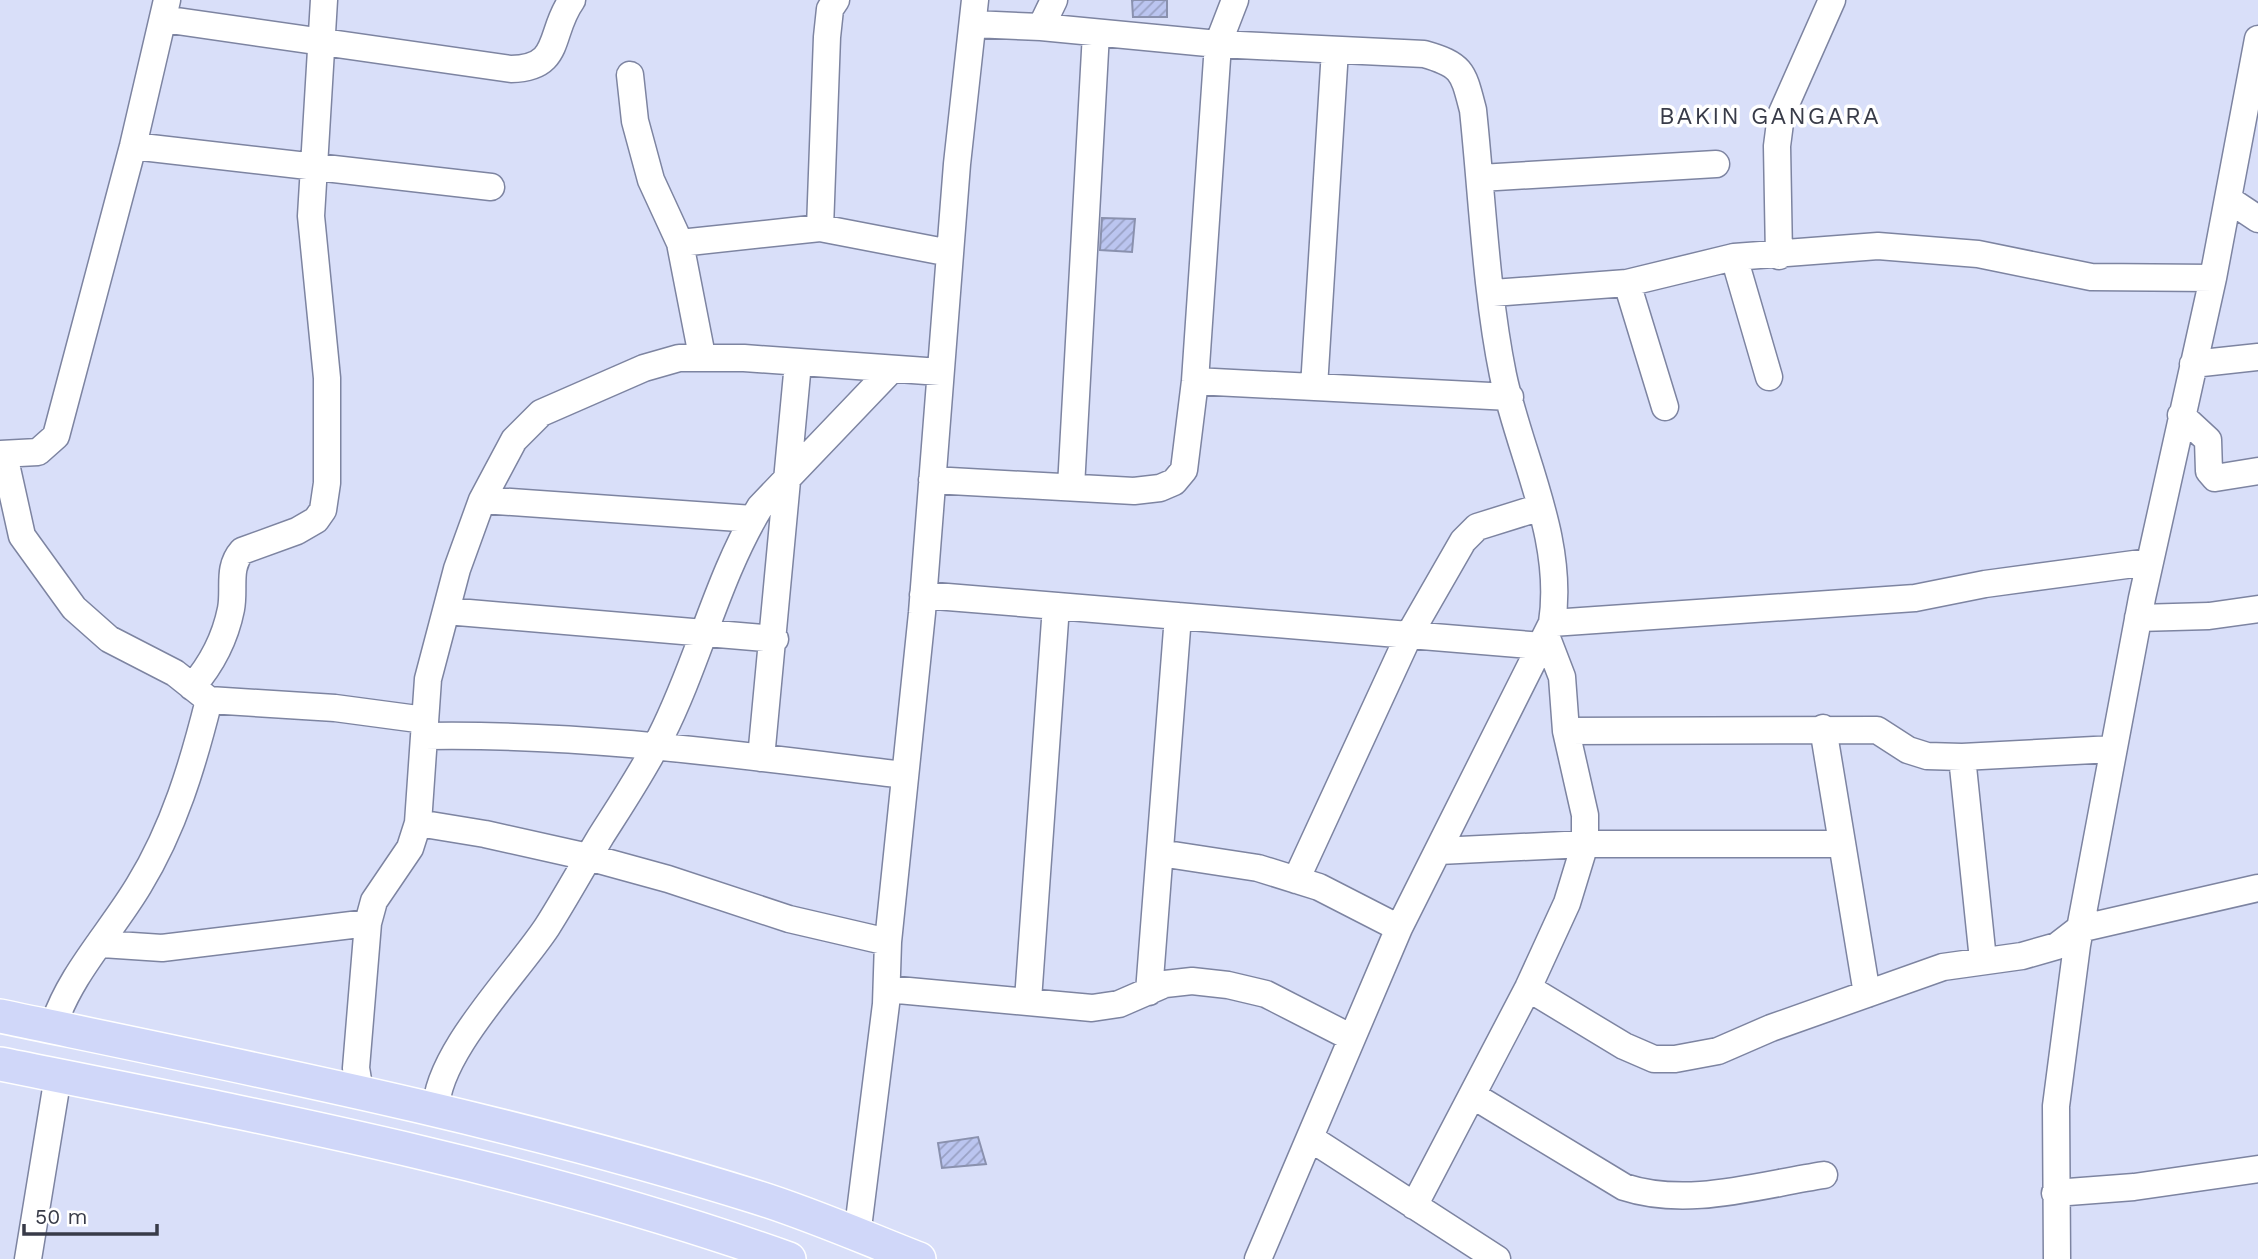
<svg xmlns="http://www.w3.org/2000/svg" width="2258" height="1259" viewBox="0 0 2258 1259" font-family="'Work Sans',sans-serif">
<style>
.building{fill:url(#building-hatch);stroke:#8a91ae;stroke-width:2}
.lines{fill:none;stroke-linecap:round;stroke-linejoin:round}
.minor-casing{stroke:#7d84a1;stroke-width:29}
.major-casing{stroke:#fff;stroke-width:36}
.minor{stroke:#fff;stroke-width:26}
.major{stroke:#d0d7f9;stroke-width:33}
.labels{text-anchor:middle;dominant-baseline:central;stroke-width:7;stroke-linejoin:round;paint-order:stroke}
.quarter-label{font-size:24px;letter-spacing:2px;fill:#383b48;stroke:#fff}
</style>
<defs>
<pattern id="building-hatch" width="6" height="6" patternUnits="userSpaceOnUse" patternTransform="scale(1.75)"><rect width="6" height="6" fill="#bbc5f0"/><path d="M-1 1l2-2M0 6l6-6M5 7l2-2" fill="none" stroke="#99a1c4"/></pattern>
</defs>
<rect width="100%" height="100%" fill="#d9dff9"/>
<!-- building -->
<path class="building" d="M1132 0H1167V17H1133Z
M1102 218 1135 219 1132 252 1100 250Z
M978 1137 986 1164 942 1168 938 1143Z"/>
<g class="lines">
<!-- minor casing -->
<g class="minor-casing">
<path id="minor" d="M163 19 511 69C563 68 548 33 572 0
M973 24 1041 27 1218 44 1424 54C1463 65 1463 72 1473 110 1482 195 1486 292 1503 375 1520 456 1565 538 1552 623L1399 928 1258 1259
M1041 27 1054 0
M630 75 635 121 651 180 680 243 702 356
M133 146 491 187
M1480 178 1716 164
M2228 199 2258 219
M820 228 827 37 830 9 836 0
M680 243 820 228 950 253
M1779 256 1777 146 1781 115 1832 0
M1734 257 1769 377
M1627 283 1665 407
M1493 293 1627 283 1734 257 1878 246 1978 254 2091 277 2213 278
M2193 364 2258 357
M1195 381 1510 397
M1314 387 1335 50
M2181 415 2208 440 2209 471 2215 478 2258 471
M0 454 38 452 56 436 133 146 167 0
M4 455 22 536 74 608 109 639 175 673 209 700 335 708 425 720
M932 480 1134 491 1160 488 1174 482 1184 470 1195 381 1218 44 1235 0
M1071 487 1096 33
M482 500 753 519
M923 595 1543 646
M446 611 775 639
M2138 618 2209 616 2258 609
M1552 623 1915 598 1985 584 2149 562
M192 687C212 664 225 639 231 609 235 588 227 568 242 551L297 531 316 520 323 510 327 483V378L311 216 324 0
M1823 728 1867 994
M1566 731 1877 730 1908 750 1927 756 1962 757 2113 749
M424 736C585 733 745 756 905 775
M1962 757 1983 960
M761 758 798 363
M418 823 485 834 588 857 668 879 789 919 888 942
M1439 851 1585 844H1842
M1160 853 1258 868 1319 887 1399 928
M1296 880 1409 635 1463 541 1477 527 1541 507
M102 944 162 948 368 923
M1528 988 1624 1046 1654 1059H1675L1718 1051 1771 1028 1943 967 2022 956 2057 946 2079 929 2258 888
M887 989 1092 1008 1119 1004 1165 984 1192 981 1228 985 1266 994 1350 1037
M1149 992 1178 616
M1028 1000 1056 606
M53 1027C69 975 111 932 139 885 174 828 193 764 209 700
M360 1092 356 1068 368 923 374 901 410 848 418 823 428 679 457 569 482 500 514 440 541 413 644 368 679 358H744L940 372
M1472 1095 1624 1187C1688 1208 1758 1185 1824 1175
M436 1110C436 1054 516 974 547 927 566 897 583 866 601 836 622 803 644 770 661 736 699 661 717 578 760 507L891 370
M1310 1138 1497 1259
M2055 1193 2134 1187 2258 1169
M1414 1206 1528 988 1567 903 1585 844V815L1566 731 1562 677 1547 638
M857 1236 886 1004 888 942 922 613 957 164 975 0
M28 1259 58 1076
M2057 1259 2056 1106 2077 945 2142 598 2213 278 2258 39"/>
</g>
<!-- major casing -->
<g class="major-casing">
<path id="major" d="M0 1016C254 1069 508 1119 756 1197 811 1214 865 1238 919 1259
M0 1064C265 1117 534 1168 789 1259"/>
</g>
<!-- minor -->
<use href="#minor" class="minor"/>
<!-- major -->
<use href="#major" class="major"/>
</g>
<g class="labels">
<!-- quarter labels -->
<g class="quarter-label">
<text x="1770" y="116">BAKIN GANGARA</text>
</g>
</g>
<!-- scale -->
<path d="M24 1224v10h133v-10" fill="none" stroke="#383b48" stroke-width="3.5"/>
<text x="35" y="1224" font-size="21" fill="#383b48" stroke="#ffffff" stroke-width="5" paint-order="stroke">50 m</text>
</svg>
